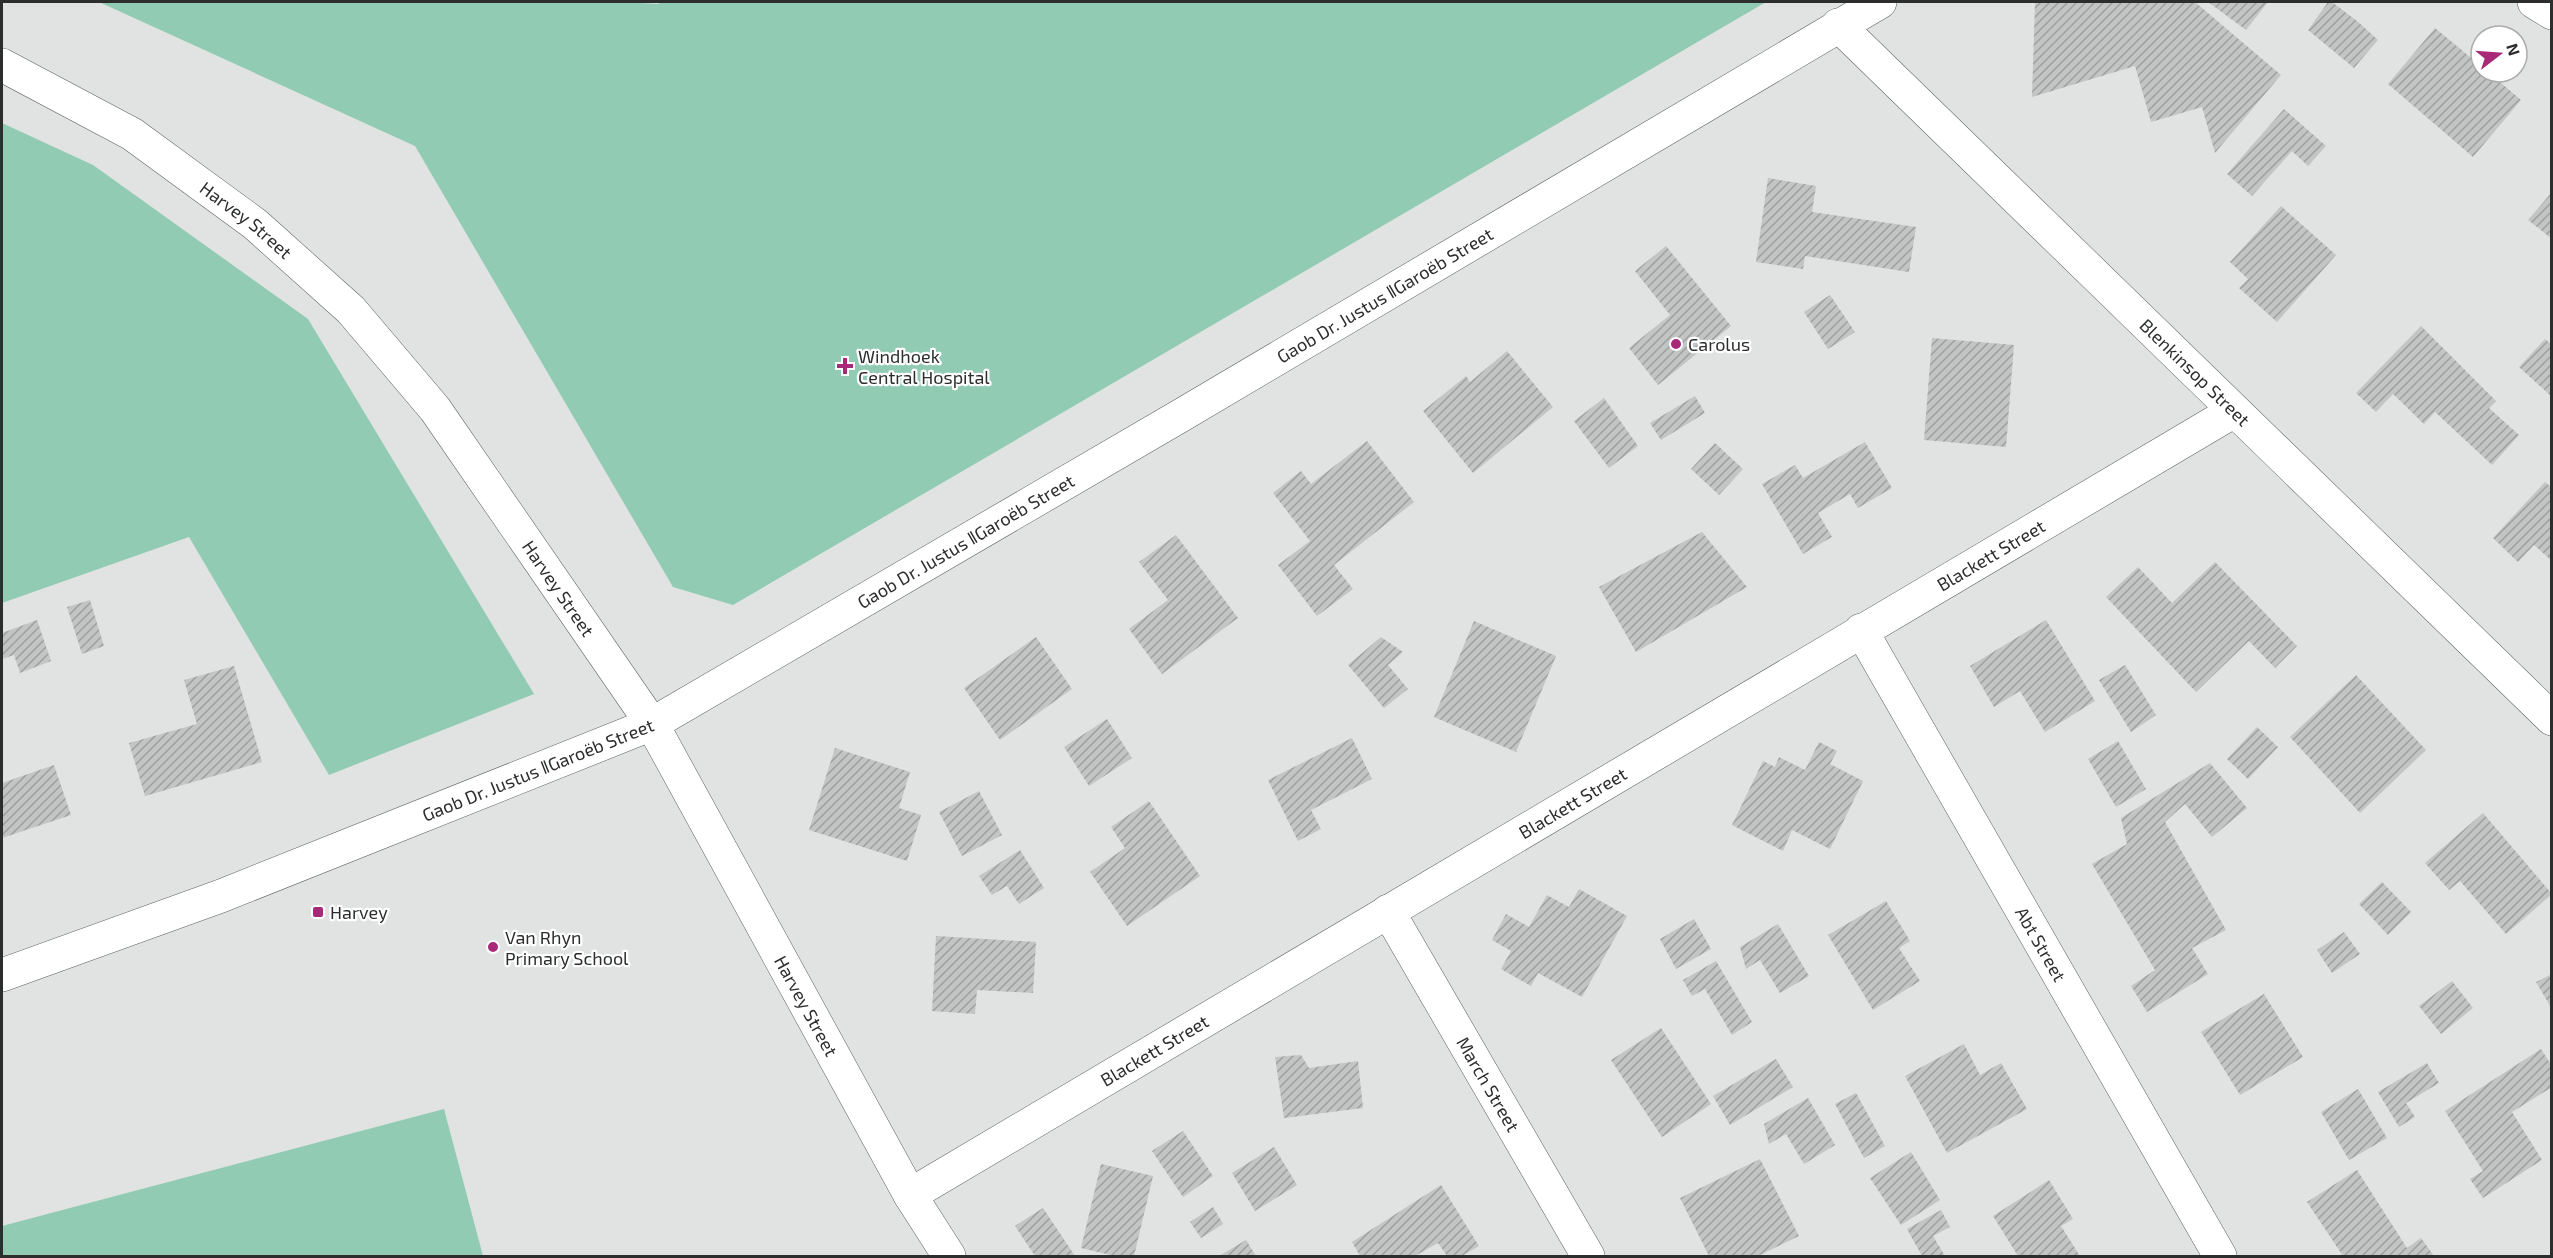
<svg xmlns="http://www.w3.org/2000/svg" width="2553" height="1258" viewBox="0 0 2553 1258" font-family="'Exo 2',sans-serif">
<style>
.green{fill:#92cbb4}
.building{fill:url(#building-hatch)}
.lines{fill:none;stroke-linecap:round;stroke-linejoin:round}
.minor-casing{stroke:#5f6260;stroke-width:34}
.tertiary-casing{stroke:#5f6260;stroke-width:34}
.minor{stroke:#fff;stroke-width:33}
.tertiary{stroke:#fff;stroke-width:33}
.poi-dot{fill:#a82978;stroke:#fff;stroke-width:2}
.labels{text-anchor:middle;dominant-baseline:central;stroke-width:4.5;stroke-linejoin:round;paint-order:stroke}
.street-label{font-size:18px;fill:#2c2e2d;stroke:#fff}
.poi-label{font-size:18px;fill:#2c2e2d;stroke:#fff;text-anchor:start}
</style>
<defs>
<pattern id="building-hatch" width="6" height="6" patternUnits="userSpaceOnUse" patternTransform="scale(1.5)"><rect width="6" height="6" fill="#c2c5c4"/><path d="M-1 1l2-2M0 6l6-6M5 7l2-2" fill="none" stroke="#9ea0a0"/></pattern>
</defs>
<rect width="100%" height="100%" fill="#e0e3e2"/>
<!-- green -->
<path class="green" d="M99 2H626L657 4 663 2H1766L733 605 673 587 415 146Z
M2 123 93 165 308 319 534 694 329 775 189 537 2 603Z
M444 1109 483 1256H2V1226Z"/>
<!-- building -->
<path class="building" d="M2035 2H2195L2281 75 2215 153 2202 107 2151 122 2135 66 2032 97Z
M2208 2H2268L2246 30Z
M2328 2H2332L2357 21 2378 40 2354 68 2308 30Z
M2435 28 2481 66V72H2488L2521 100 2473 157 2388 84Z
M2284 109 2326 146 2308 166 2292 151 2252 196 2227 174Z
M1768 178 1816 186 1812 212 1916 227 1909 272 1805 256 1803 269 1756 262Z
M2552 192V239L2528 220Z
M2281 206 2336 255 2277 322 2239 288 2248 279 2230 262Z
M1666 246 1731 326 1658 385 1629 348 1670 315 1635 271Z
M1830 295 1855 332 1828 349 1804 312Z
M2421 326 2496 401 2489 408 2519 435 2492 465 2435 412 2424 424 2393 394 2376 412 2356 393Z
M1932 338 2014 345 2006 447 1924 440Z
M2545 339 2552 345V397L2519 367Z
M1507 351 1553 407 1473 473 1423 411 1466 376 1470 382Z
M1695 396 1705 413 1661 440 1650 423Z
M1604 398 1638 446 1609 468 1574 421Z
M1367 441 1414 502 1334 565 1353 589 1317 616 1278 565 1310 541 1273 493 1301 471 1311 484Z
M1865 442 1892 488 1858 508 1850 494 1818 513 1832 537 1803 554 1762 484 1795 465 1803 478Z
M1715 443 1743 469 1719 495 1691 469Z
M2545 482 2552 488V561L2534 545 2518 562 2493 538Z
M1702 532 1747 587 1636 652 1599 587Z
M1176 535 1238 618 1162 674 1129 629 1168 600 1139 562Z
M2215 562 2297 646 2275 668 2249 641 2196 692 2106 597 2138 567 2172 603Z
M90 600 104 646 82 654 67 607Z
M37 620 51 661 20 673 14 655 2 659V633Z
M2046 620 2095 701 2045 732 2020 691 1994 707 1970 666Z
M1474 621 1556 656 1516 752 1434 717Z
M1036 637 1072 689 1000 740 964 688Z
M1381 637 1403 652 1388 665 1408 689 1384 708 1348 665Z
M2125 665 2156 715 2131 732 2099 680Z
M234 666 262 762 145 796 129 743 197 724 184 680Z
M2356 675 2426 750 2360 813 2290 737Z
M1107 719 1132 758 1089 786 1064 747Z
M2257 727 2278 747 2248 779 2227 759Z
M1352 738 1372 779 1311 810 1321 829 1298 841 1268 780Z
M2118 741 2146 789 2116 807 2088 759Z
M1819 742 1837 751 1830 764 1863 781 1830 849 1792 830 1783 851 1732 825 1763 761 1775 767 1779 757 1805 770Z
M835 748 910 772 899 808 921 815 907 861 809 830Z
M2210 763 2247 808 2212 837 2185 804 2165 822 2226 930 2192 948 2208 974 2147 1012 2131 986 2155 970 2092 864 2127 844 2121 818Z
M54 765 71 815 2 838V783Z
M979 791 1002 835 962 856 939 812Z
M1149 801 1200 876 1127 926 1090 872 1125 848 1111 827Z
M2483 813 2552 894 2506 934 2460 881 2449 890 2425 863Z
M1020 850 1044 888 1019 904 1007 886 992 895 979 876Z
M2382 882 2411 912 2388 935 2359 904Z
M1579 889 1627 916 1582 997 1538 973 1531 986 1501 969 1511 951 1492 940 1506 914 1529 927 1547 895 1569 907Z
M1886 901 1910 941 1899 948 1920 981 1873 1010 1828 935Z
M1694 919 1711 949 1676 969 1660 939Z
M1778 924 1809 976 1780 993 1760 960 1746 969 1740 947Z
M2344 932 2360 954 2332 973 2317 950Z
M936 936 1036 942 1033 993 977 990 975 1014 932 1011Z
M1716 961 1752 1022 1732 1035 1705 989 1692 996 1683 980Z
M2552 974V1009L2536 982Z
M2452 981 2473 1008 2441 1034 2419 1006Z
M2264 994 2303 1057 2240 1095 2201 1032Z
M1661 1028 1711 1104 1662 1137 1611 1060Z
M1964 1044 1980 1075 2001 1063 2027 1109 1947 1153 1905 1076Z
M2541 1049 2552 1066V1087L2512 1112 2542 1160 2483 1198 2470 1179 2483 1171 2445 1111Z
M1301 1055 1309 1068 1358 1061 1363 1108 1284 1118 1275 1057Z
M1776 1059 1793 1087 1730 1125 1713 1096Z
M2427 1063 2439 1083 2406 1103 2415 1117 2399 1127 2378 1092Z
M2358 1089 2387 1138 2349 1160 2321 1112Z
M1856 1093 1885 1146 1864 1158 1835 1104Z
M1808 1098 1835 1145 1804 1164 1786 1134 1769 1144 1764 1124Z
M1183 1131 1213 1176 1183 1197 1152 1151Z
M1274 1147 1297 1185 1255 1211 1232 1173Z
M1911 1152 1940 1200 1901 1225 1870 1178Z
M1760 1159 1799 1236 1758 1256H1709L1680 1198Z
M1101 1164 1153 1176 1134 1256H1115L1081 1248Z
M2357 1170 2407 1248 2421 1238 2434 1256H2343L2307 1202Z
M2049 1180 2073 1219 2061 1226 2080 1256H2018L1993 1216Z
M1441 1185 1479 1246 1462 1256H1447L1438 1243 1415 1256H1360L1352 1242Z
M1213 1207 1223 1224 1201 1238 1190 1222Z
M1043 1208 1075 1256H1035L1015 1226Z
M1941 1210 1950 1227 1933 1236 1945 1256H1922L1907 1229Z
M1246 1240 1256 1256H1219Z"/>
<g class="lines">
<!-- minor casing -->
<g class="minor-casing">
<g id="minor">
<path d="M2534 2 2552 13"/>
<path id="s1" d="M1838 25 2552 719"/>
<path id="s2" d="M2 65 132 134 255 224 351 310 435 409 652 724 910 1195 949 1256"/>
<path id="s3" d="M1861 630 2220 1256"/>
<path id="s4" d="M1388 911 1588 1256"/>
<path id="s5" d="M910 1195 2234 411"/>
</g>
</g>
<!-- tertiary casing -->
<g class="tertiary-casing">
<g id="tertiary">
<path id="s6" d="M2 975 221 896 652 724 1180 416 1880 2"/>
</g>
</g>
<!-- minor -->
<use href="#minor" class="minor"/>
<!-- tertiary -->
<use href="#tertiary" class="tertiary"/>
</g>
<!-- markers -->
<g class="poi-dot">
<circle cx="1676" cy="344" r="6"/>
<path d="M842 357h6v6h6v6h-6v6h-6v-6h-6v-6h6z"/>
<rect x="312" y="906" width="12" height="12" rx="3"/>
<circle cx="493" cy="947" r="6"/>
</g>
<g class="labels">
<!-- street labels -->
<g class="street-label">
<text stroke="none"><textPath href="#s2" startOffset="290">Harvey Street</textPath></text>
<text stroke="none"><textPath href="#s6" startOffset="1546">Gaob Dr. Justus ǁGaroëb Street</textPath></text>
<text stroke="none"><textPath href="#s1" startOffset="498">Blenkinsop Street</textPath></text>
<text stroke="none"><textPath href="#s6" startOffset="1060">Gaob Dr. Justus ǁGaroëb Street</textPath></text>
<text stroke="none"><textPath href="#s5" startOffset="1256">Blackett Street</textPath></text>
<text stroke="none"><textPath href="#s2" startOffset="776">Harvey Street</textPath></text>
<text stroke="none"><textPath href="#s6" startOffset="574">Gaob Dr. Justus ǁGaroëb Street</textPath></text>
<text stroke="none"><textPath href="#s5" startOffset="770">Blackett Street</textPath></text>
<text stroke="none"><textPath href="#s3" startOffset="362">Abt Street</textPath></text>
<text stroke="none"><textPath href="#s2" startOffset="1262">Harvey Street</textPath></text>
<text stroke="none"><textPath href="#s5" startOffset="284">Blackett Street</textPath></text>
<text stroke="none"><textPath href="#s4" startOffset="200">March Street</textPath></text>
</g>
<!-- poi labels -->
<g class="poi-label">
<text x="1688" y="344">Carolus</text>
<text x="858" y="356">Windhoek<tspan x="858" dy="21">Central Hospital</tspan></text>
<text x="330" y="912">Harvey</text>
<text x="505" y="937">Van Rhyn<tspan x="505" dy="21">Primary School</tspan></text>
</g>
</g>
<!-- border -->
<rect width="2553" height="1258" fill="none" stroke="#2c2e2d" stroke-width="6"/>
<!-- north arrow -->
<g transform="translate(2499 54) rotate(73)"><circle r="28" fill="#ffffff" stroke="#ababab" stroke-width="1.5"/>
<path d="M0-4.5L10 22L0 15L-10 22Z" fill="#a82978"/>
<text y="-9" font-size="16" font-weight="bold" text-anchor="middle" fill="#2c2e2d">N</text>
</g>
</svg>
